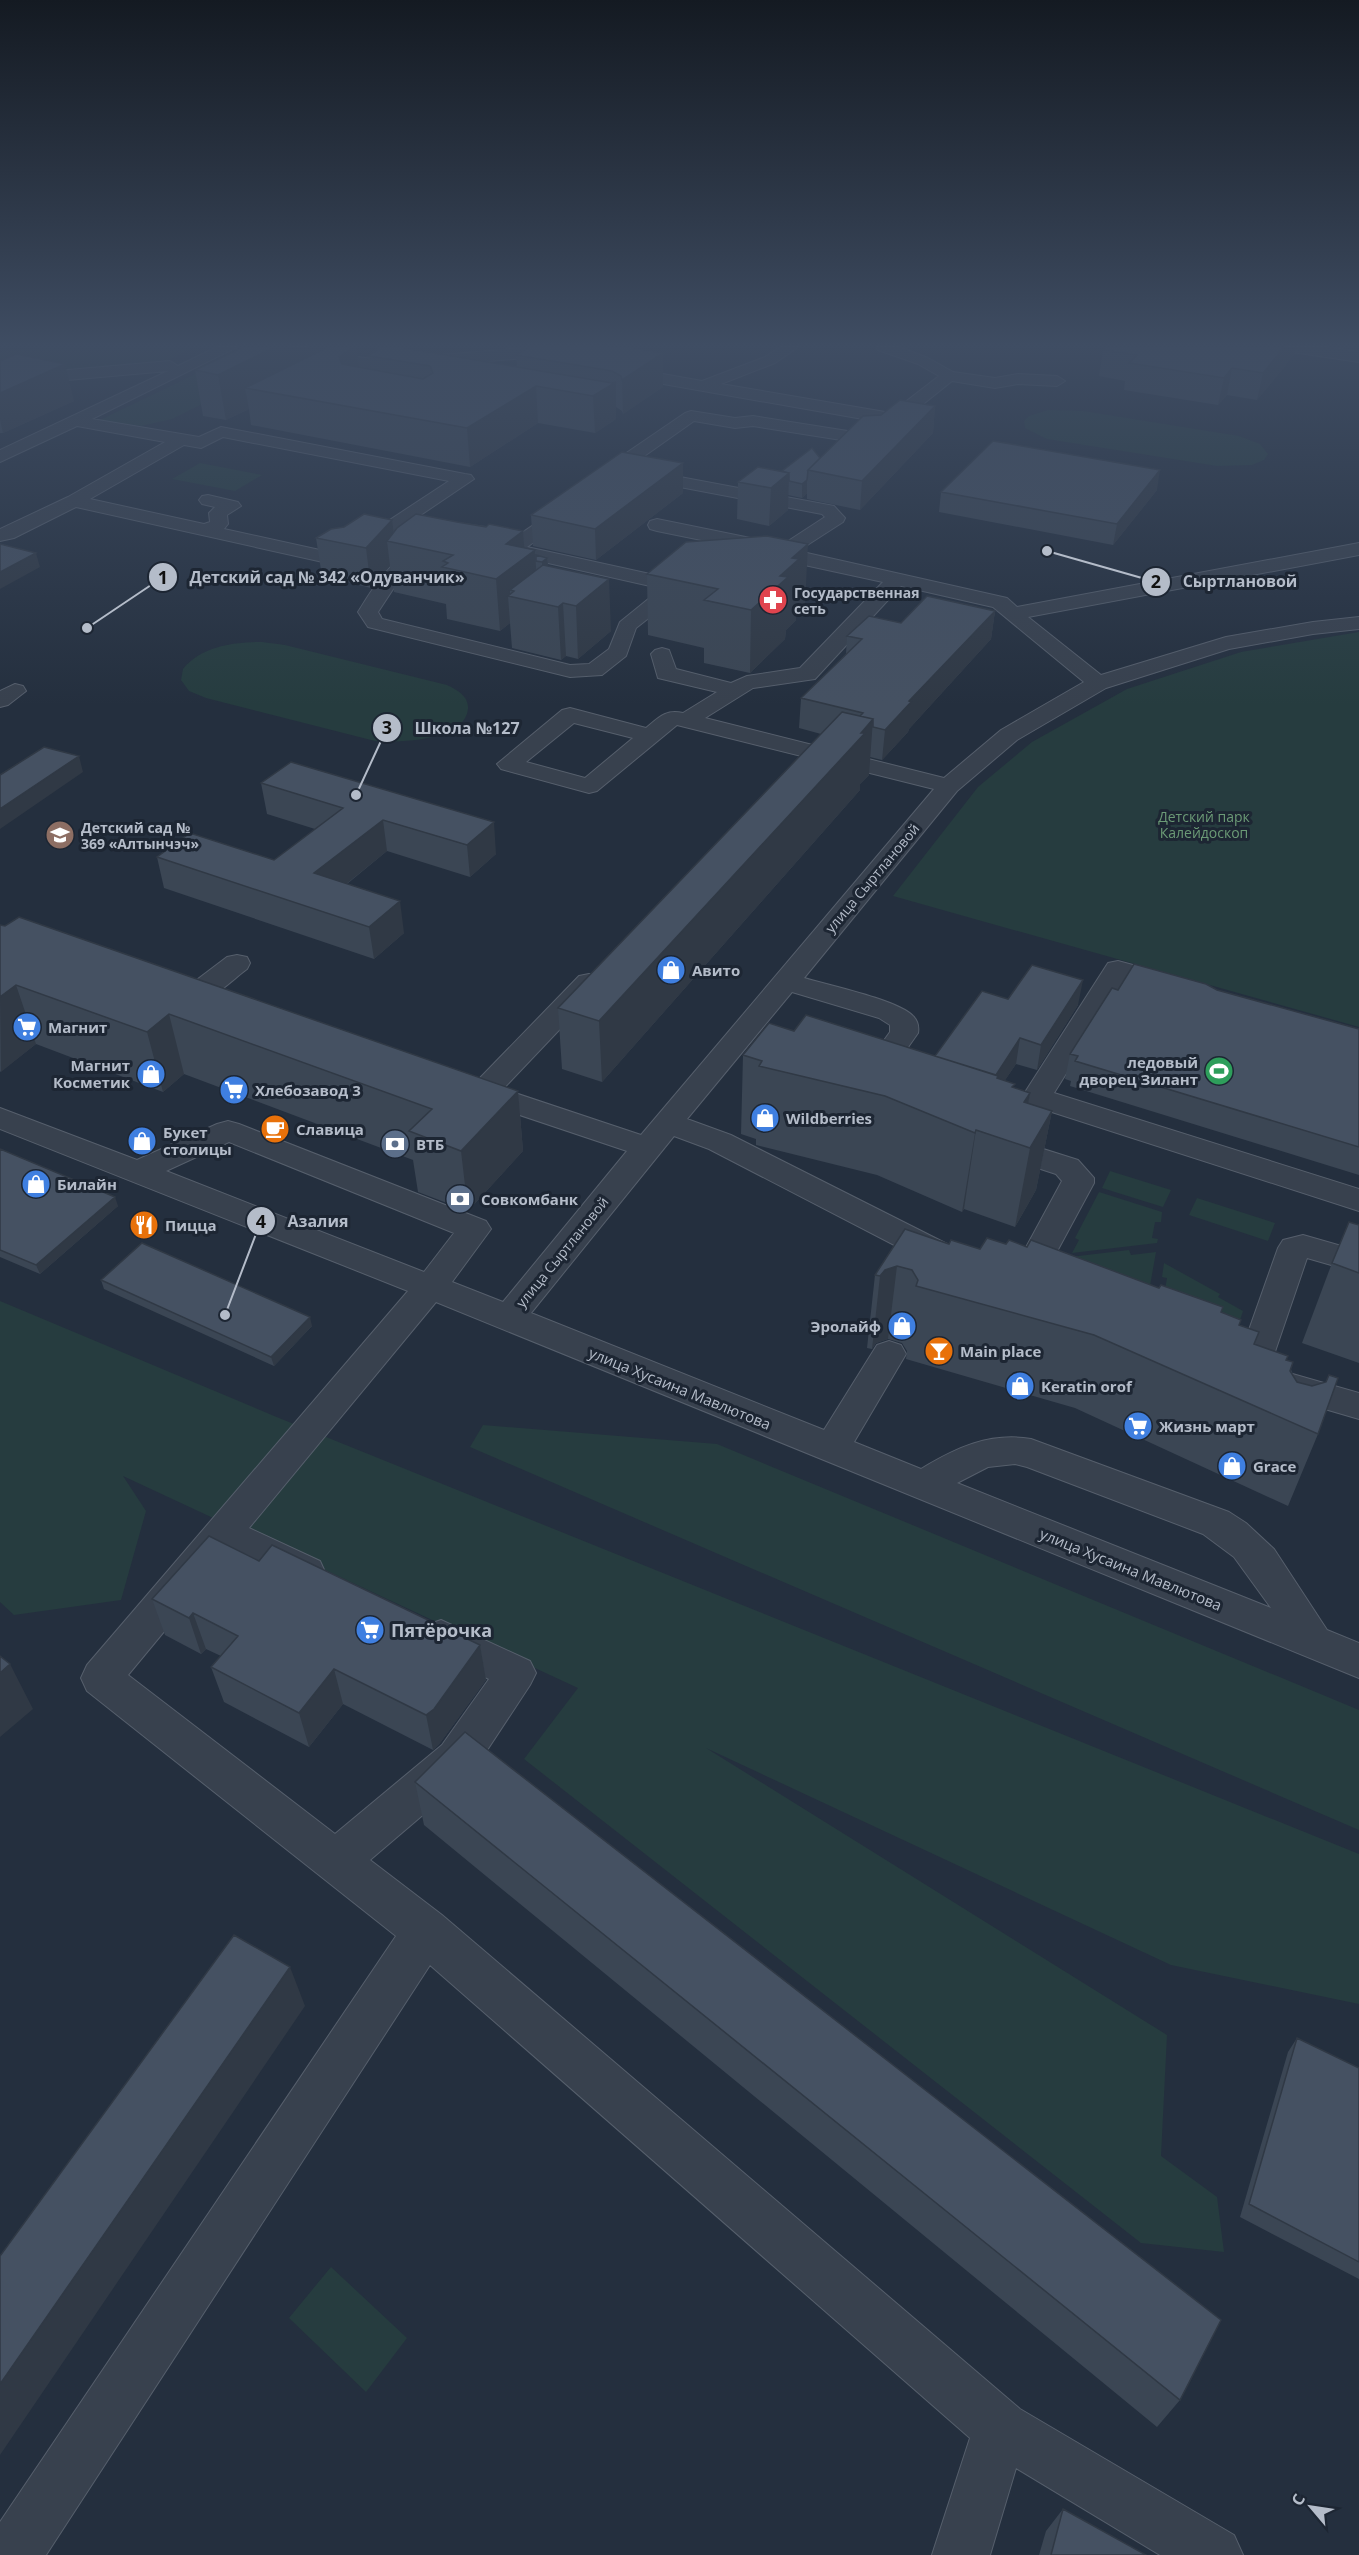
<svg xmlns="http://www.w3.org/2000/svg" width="1359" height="2555" viewBox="0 0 1359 2555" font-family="'Open Sans',sans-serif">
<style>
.green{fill:#263c3f}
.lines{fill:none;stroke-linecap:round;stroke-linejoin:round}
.minor-casing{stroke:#565f6c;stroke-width:2}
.minor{fill:#38414e;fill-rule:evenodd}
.wall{fill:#3b4654}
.shaded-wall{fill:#303945}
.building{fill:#455162;stroke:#303945;stroke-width:1.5}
.labels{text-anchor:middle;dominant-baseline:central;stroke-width:6;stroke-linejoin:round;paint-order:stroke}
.far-poi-label{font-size:14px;font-weight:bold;fill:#b4bcc9;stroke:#1d2633;text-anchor:start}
.far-park-label{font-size:14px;fill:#6b9a76;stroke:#1d2633}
.far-street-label{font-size:14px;fill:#b4bcc9;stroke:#1d2633}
.poi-label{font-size:15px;font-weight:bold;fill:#b4bcc9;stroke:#1d2633;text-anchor:start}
.street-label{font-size:15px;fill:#b4bcc9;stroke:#1d2633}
.near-poi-label{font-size:18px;font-weight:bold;fill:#b4bcc9;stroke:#1d2633;text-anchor:start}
.leader{fill:none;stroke:#b4bcc9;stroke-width:2}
.callout-dot{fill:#b4bcc9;stroke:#1d2633;stroke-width:2}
.mark-label{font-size:18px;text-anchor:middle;font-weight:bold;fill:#111}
.callout-label{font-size:16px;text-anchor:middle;font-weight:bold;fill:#b4bcc9;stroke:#1d2633;stroke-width:6;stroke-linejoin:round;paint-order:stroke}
</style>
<rect width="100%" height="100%" fill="#242f3e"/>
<!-- green -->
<path class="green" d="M52 347H194L159 365 0 377V352Z
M227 359H292L172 419 141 426 100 420Z
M1048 410 1083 411 1239 436 1260 444 1268 454 1264 460 1252 465 1217 466 1047 439 1025 428 1024 421 1029 416Z
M200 463 262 475 235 491 172 479Z
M1359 632V1027L893 896 978 787 1032 742 1127 689 1241 652Z
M262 642 285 645 447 685C457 690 469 696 468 709 465 741 398 743 375 741L206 698 189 691 181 680 183 669C202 646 234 642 262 642Z
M1110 1171 1171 1190 1163 1207 1102 1188Z
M1099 1192 1162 1212 1161 1222H1155L1152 1238 1158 1239 1157 1243 1072 1253 1079 1240 1075 1238Z
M1197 1198 1275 1223 1268 1241 1189 1215Z
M1129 1250 1131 1255 1156 1252 1147 1303 1070 1257Z
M1164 1263 1220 1294 1218 1297 1243 1311 1235 1335 1164 1295 1167 1278 1162 1277Z
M0 1301 279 1418 1359 1854V2004L1171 1965 706 1748 1167 2035 1161 2156 1217 2197 1224 2252 1141 2243 524 1759 578 1688 123 1476 146 1511 121 1600 14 1615 0 1602Z
M483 1425 717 1444 1359 1710V1830L470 1447Z
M331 2267 407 2338 366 2392 289 2318Z"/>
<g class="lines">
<!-- minor casing -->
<g class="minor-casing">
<path id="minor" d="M217 347H237L92 419 199 437 221 427 465 474 471 475 474 479 348 564 341 566 76 507 14 538 0 541V529L68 497 165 442 77 426 0 462V450L168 371 0 386V376L170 361 178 366ZM223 437 449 481 338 554 224 529 228 524 227 515 241 506 238 502 208 495 202 496 199 500 202 504 215 507 209 513 210 522 204 524 90 499 184 445 201 448Z
M291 347H309L314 351 380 360 536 347H604L597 352 380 370 310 360Z
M780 347H798L775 363 721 384 891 413 939 376 918 364 878 350 876 347H899L928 358 953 372 995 378 1018 374 1057 376 1065 381 1057 386 1018 384 995 388 952 381 877 441 854 442 753 426 735 428 694 421 633 464 632 468 834 506 845 518 843 522 798 551 1007 598 1017 607 1359 543V555L1028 617 1101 675 1226 637 1313 622 1359 617V629L1313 634 1229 649 1106 688 1017 740 957 791 804 978C828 985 898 1000 913 1016 918 1021 919 1027 918 1033L880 1087 870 1090 860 1087 855 1081 890 1032V1025L879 1018 792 992 687 1119 731 1135 953 1247 957 1255 953 1263 941 1266 929 1263 709 1149 674 1136 531 1313 824 1430 877 1345 889 1341 901 1345 906 1354 854 1442 921 1469C956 1448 989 1432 1031 1439L1229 1512 1246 1523 1274 1549 1327 1630 1359 1643V1678L436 1302 249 1528 320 1561 325 1572 320 1583 306 1588 229 1553 128 1675 335 1834 442 1745 489 1679 427 1649 421 1637 427 1625 441 1620 530 1661 536 1673 530 1685 472 1773 370 1860 442 1915 1020 2409 1234 2535 1243 2555H1160L1016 2468 990 2555H932L970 2438 430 1965 46 2555H0V2522L396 1936 87 1691 81 1678 87 1665 408 1291 0 1129V1108L137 1160 217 1124 228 1121 239 1124 486 1221 491 1229 452 1282 503 1302 627 1151 466 1097 461 1090 466 1083 477 1081 579 976 589 974 599 976 603 982 599 988 503 1089 641 1135 934 789 677 725 597 791 589 793 501 769 497 764 562 710 570 708 646 728C659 717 666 709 683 713L717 692 658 678 651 654 655 650 662 648 669 650 676 669 731 683 747 676 800 668 883 582 786 561 776 552 770 554 657 531 650 529 648 525 650 521 657 519 770 542 779 547 825 517 822 514 622 476 616 475 613 471 619 458 685 413 691 411 735 418 753 416 854 432H867L880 422 618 376 610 371 618 366 702 381 765 357ZM901 586 993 607 1084 682 1001 730 944 778 705 718 753 688 815 679ZM574 723 633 738 585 778 526 762ZM229 1142 454 1233 424 1272 166 1171ZM1015 1464 1027 1467 1203 1534 1234 1557 1271 1608 957 1483 988 1467Z
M1285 347H1326L1359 352V362L1292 352Z
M569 504 575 505 578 509 575 513 527 547 691 583 698 585 701 589 695 599 669 602 636 628 626 656 602 675 570 677 368 627 358 612C371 592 397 545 426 552L429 556 401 577 378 612 382 619 570 665 589 664 609 649 620 622 657 592 668 590 504 553 502 549 504 545 563 505Z
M15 684 23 686 26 691 8 705 0 707V691Z
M237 955 247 957 250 963 247 969C229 982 209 1006 186 1000L182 994 186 988 227 957Z
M1118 961 1181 978 1185 984 1181 990 1171 992 1125 979 1054 1093 1359 1189V1211L1027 1104 1022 1097 1108 963Z
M999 1135 1078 1160 1094 1178V1183L1034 1294 1022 1298 1010 1294 1005 1286 1062 1181 1056 1174 988 1152 984 1145 988 1138Z
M1303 1235 1359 1251V1273L1307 1258 1267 1375 1262 1384 1250 1388 1238 1384 1233 1375 1278 1248 1283 1240Z
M1289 1373 1359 1393V1419L1277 1395 1271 1386 1277 1377Z"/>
</g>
<!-- minor -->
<use href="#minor" class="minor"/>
</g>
<!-- wall -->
<path class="wall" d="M244 347H321L322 350 356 347 359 367 371 369 369 356 378 349V347L517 367 516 355 663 353V387L623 414 622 411 616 407V419L595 433 538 423 470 467 251 425 249 409 226 420 203 416 195 370Z
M1106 347H1296L1294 355 1257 400 1227 395 1218 405 1124 390 1125 381 1099 376 1103 350Z
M0 361 74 401 3 433H0Z
M935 406 933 433 860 510 807 499V493L802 498 788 495V510L769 526 737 519 738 482 782 471 820 458 881 415Z
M1157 490 1113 545 939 512 941 492Z
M683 493 596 560 533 546 531 515Z
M457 522 523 531 524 547 535 550 536 555 547 558 548 565 547 566 611 631 578 659 566 656 561 660 512 648 510 623 500 631 447 619 446 604 394 592 390 566 371 588 322 576 316 538 394 532Z
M647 574 805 605 796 613V620L786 630 785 639 750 673 704 663V648L648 635Z
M995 611 991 639 909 729 908 732 882 760 870 757 869 775 860 784V790L602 1082 562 1069 558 1008 821 734 799 728 801 698 846 654 847 636 901 623Z
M261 783 496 854 470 877 387 851 347 884 404 933 374 959 164 888 157 857 274 860 315 829 267 814Z
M0 925 518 1091 523 1151 468 1211 418 1192 413 1160 184 1074 163 1092 36 1044 0 1072Z
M1118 990H1217L1359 1029V1175L1070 1086 1071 1081 1065 1079 1070 1054Z
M1008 999 1078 1005 1037 1070 1016 1064 1005 1080 1014 1088 1030 1093 1028 1104 1052 1111 1036 1190 1015 1227 964 1209 962 1212 877 1175 756 1145V1139L741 1134 743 1055 935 1056Z
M0 1149 118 1206 40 1274 0 1257Z
M1359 1225V1363L1302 1343 1332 1263Z
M949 1244 980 1249 1006 1244 1241 1320 1239 1325 1255 1344 1287 1360 1318 1434 1288 1506 1075 1408 906 1359 907 1351 902 1343 888 1339 876 1343 872 1349 867 1348 875 1275Z
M101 1280 312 1326 274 1366 104 1289Z
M259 1561 480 1645 486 1680 440 1743 433 1750 343 1704 309 1747 224 1702 211 1667 221 1656 206 1649 201 1654 165 1635 152 1599Z
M415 1782 1180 2400 1157 2427 424 1825Z
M1297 2038 1359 2068V2279L1240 2217 1288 2052Z
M1063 2509 1146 2555H1039L1046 2531Z"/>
<!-- shaded-wall -->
<path class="shaded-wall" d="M274 347H321L324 370 245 388 249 409 226 420 218 375Z
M353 347H356L360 376 344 393 339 357Z
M1284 347H1296L1294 355 1257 400 1263 373Z
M663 353V387L623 414 622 380Z
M65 364 74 401 3 433 0 420V393Z
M1232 368 1227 395 1218 405 1224 378Z
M616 382V419L595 433 593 396Z
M536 386 538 423 470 467 467 428Z
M935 406 933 433 860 510 862 481Z
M683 463V493L596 560 595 529Z
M1160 470 1157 490 1113 545 1117 524Z
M789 473 788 510 769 526 771 488Z
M807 480V493L802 498V484Z
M392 520 395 543 387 541 390 566 371 588 366 548Z
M523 531 525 558 535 550 538 601 514 591 510 590V596H508L510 623 500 631 496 579 506 544Z
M808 544 805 605 796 613V620L786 630 785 639 750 673 751 610 780 576 792 558Z
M36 553 40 567 0 589V572Z
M547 558 548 565 542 569V562Z
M609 579 611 631 578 659 576 606Z
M563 603 566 656 561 660 558 607Z
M995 611 991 639 909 729 908 732 882 760 885 730 909 701Z
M873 719 869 775 860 784V790L602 1082 599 1021Z
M79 756 83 772 0 829V809Z
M383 820 387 851 320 905 314 873Z
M494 822 496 854 470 877 467 845Z
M400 901 404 933 374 959 369 927Z
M1083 980 1078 1005 1037 1070 1041 1045Z
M16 985 36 1044 1 1072 0 997Z
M169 1014 184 1074 163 1092 147 1032Z
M1020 1038 1016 1064 995 1095 979 1100Z
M518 1091 523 1151 468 1211 461 1151Z
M1030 1093 1021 1145 1024 1102Z
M1052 1111 1036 1190 1015 1227 1030 1148Z
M976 1130 964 1209 962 1212 975 1133Z
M115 1197 118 1206 40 1274 36 1265Z
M897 1266 888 1339 876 1343 872 1349 880 1276 885 1270Z
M310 1317 312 1326 274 1366 271 1357Z
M193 1613 206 1649 201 1654 189 1618Z
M480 1645 486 1680 440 1743 433 1750 426 1715Z
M10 1664 33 1709 0 1737V1673Z
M334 1669 343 1704 309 1747 299 1713Z
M290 1967 305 2006 0 2455V2384Z"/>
<!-- building -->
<path class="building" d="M244 347H274L218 375 195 370Z
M328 347H353L339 357 342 364 423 379 433 373 430 366 369 356 378 349V347H398L612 383 616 382 593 396 536 386 467 428 245 388Z
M530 347H628L663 353 622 380 621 376 612 371 516 355Z
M1106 347H1284L1263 373 1232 368 1224 378 1129 363 1137 355 1103 350Z
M16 354 65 364 0 393V361Z
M900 400 935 406 862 481 808 470 863 416 881 415Z
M993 441 1160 470 1117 524 941 492Z
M812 448 820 458 808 470 807 480 802 484 789 481V473L782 471Z
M622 452 683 463 595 529 531 515Z
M758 467 789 473 771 488 738 482Z
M364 514 392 520 366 548 316 538 331 529 344 527Z
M416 514 457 522 486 527 489 524 523 531 506 544 535 550 496 579 442 567 448 563 443 561 453 555 387 541 397 528Z
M767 536 808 544 792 558 799 559 780 576 788 577 751 610 704 600 718 589 647 574 686 542Z
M0 544 36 553 0 572Z
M536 555 547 558 542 562 536 561Z
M543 565 609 579 576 606 563 603 558 607 508 596 514 591 510 590Z
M927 596 995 611 909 701 911 702 885 730 873 727V719L860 716 863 713 801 698 862 639 847 636 869 616 901 623Z
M842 712 873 719 861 733H865L599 1021 558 1008Z
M44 747 79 756 0 809V775Z
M291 762 494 822 467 845 383 820 314 873 400 901 369 927 157 857 190 833 274 860 343 808 261 783Z
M19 917 518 1091 461 1151 409 1131 432 1109 169 1014 147 1032 16 985 0 997V925L5 926Z
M1134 964 1206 984 1217 990 1359 1029V1147L1075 1061 1078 1056 1070 1054 1112 988 1118 990Z
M1032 965 1083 980 1041 1045 1020 1038 996 1075 935 1056 982 991 1008 999Z
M806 1015 998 1076 997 1078 1015 1084 1012 1087 1030 1093 1024 1102 1052 1111 1030 1148 976 1130 975 1133 885 1096 759 1066 762 1061 743 1055 769 1023 794 1031Z
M0 1149 115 1197 36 1265 0 1250Z
M1349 1222 1359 1225V1273L1332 1263Z
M905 1229 949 1244 951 1240 980 1249 987 1238 1006 1244 1009 1240 1027 1247 1031 1240 1159 1288 1161 1285 1223 1307 1221 1312 1241 1320 1239 1325 1259 1332 1254 1344 1288 1356 1286 1360 1293 1362 1290 1371 1297 1382 1312 1386 1326 1382 1329 1375 1338 1378 1318 1434 1094 1335 916 1286 918 1280 912 1270 897 1266 885 1270 880 1276 875 1275Z
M142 1243 310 1317 271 1357 101 1280Z
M209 1536 259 1561 272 1545 480 1645 434 1709 426 1715 334 1669 299 1713 211 1667 238 1636 193 1613 189 1618 152 1599Z
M0 1656 10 1664 0 1673Z
M465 1732 1221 2320 1180 2400 415 1782Z
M234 1935 290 1967 0 2384V2256Z
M1297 2038 1359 2068V2262L1249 2204Z
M1063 2509 1146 2555H1051Z"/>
<!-- sky -->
<linearGradient id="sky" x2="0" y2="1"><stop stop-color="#141a22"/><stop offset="0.49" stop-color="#3f4d63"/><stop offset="1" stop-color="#3f4d63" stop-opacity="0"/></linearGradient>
<rect width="1359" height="705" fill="url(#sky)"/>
<!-- icons -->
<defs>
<g id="pharmacy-disc" transform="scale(1.5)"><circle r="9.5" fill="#e0444e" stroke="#1d2633"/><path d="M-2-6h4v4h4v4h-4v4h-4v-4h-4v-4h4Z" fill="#fff"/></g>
<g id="school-disc" transform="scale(1.5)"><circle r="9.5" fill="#8d6e63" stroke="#1d2633"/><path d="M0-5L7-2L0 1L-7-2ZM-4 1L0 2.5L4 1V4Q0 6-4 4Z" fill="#fff"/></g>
<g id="shop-disc" transform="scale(1.5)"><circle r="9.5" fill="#3f7fe0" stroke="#1d2633"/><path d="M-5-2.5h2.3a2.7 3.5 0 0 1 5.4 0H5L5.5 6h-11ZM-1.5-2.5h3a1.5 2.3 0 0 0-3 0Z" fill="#fff"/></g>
<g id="supermarket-disc" transform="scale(1.5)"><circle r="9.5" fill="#3f7fe0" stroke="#1d2633"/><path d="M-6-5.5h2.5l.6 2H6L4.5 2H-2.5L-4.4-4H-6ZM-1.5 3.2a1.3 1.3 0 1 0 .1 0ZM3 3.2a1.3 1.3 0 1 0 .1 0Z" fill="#fff"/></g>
<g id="stadium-disc" transform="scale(1.5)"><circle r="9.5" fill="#2e9e5b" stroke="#1d2633"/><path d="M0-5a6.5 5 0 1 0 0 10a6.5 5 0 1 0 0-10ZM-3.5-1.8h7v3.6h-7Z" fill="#fff"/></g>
<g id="cafe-disc" transform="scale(1.5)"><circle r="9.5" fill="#e8710a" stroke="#1d2633"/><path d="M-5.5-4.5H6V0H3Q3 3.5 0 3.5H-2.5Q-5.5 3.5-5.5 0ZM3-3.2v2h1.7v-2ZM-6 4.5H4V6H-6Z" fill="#fff"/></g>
<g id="bank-disc" transform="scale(1.5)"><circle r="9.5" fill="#5c6f8a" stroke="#1d2633"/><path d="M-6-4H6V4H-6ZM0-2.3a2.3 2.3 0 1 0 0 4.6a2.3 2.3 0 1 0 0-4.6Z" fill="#fff"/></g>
<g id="restaurant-disc" transform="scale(1.5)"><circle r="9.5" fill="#e8710a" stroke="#1d2633"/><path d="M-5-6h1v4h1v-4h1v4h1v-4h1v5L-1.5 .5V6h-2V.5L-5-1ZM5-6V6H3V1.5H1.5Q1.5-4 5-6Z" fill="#fff"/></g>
<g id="bar-disc" transform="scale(1.5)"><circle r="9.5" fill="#e8710a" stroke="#1d2633"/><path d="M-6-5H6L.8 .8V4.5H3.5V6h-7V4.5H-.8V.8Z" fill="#fff"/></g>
</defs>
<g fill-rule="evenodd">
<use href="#pharmacy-disc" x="773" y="600"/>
<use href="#school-disc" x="60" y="835"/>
<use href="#shop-disc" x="671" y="970"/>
<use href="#supermarket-disc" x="27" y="1027"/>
<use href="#stadium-disc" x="1219" y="1071"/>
<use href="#shop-disc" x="151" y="1074"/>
<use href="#supermarket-disc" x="234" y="1090"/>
<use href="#shop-disc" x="765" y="1118"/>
<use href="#cafe-disc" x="275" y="1129"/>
<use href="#shop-disc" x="142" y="1141"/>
<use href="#bank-disc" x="395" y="1144"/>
<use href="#shop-disc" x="36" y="1184"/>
<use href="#bank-disc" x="460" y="1199"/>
<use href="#restaurant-disc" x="144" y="1225"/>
<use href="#shop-disc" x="902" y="1326"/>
<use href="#bar-disc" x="939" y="1351"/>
<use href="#shop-disc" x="1020" y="1386"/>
<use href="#supermarket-disc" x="1138" y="1426"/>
<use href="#shop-disc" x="1232" y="1466"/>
<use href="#supermarket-disc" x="370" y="1630"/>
</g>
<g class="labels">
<!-- far-poi labels -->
<g class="far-poi-label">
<text x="794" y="592">Государственная<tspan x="794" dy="16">сеть</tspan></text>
<text x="81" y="827">Детский сад №<tspan x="81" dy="16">369 «Алтынчэч»</tspan></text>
</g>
<!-- far-park labels -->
<g class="far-park-label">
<text x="1204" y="816">Детский парк<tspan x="1204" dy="16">Калейдоскоп</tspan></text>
</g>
<!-- far-street labels -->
<g class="far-street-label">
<text transform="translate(872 878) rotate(-50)">улица Сыртлановой</text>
<text transform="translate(562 1252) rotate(-51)">улица Сыртлановой</text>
</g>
<!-- poi labels -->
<g class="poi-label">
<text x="692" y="970">Авито</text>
<text x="48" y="1027">Магнит</text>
<text x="1198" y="1062" text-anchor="end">ледовый<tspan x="1198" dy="17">дворец Зилант</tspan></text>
<text x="130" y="1065" text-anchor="end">Магнит<tspan x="130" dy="17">Косметик</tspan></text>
<text x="255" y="1090">Хлебозавод 3</text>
<text x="786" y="1118">Wildberries</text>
<text x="296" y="1129">Славица</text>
<text x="163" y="1132">Букет<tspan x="163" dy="17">столицы</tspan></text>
<text x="416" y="1144">ВТБ</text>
<text x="57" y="1184">Билайн</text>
<text x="481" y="1199">Совкомбанк</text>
<text x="165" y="1225">Пицца</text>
<text x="881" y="1326" text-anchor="end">Эролайф</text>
<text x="960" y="1351">Main place</text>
<text x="1041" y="1386">Keratin orof</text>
<text x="1159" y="1426">Жизнь март</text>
<text x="1253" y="1466">Grace</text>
</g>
<!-- street labels -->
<g class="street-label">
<text transform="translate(680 1388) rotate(22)">улица Хусаина Мавлютова</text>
<text transform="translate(1131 1569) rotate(22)">улица Хусаина Мавлютова</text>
</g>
<!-- near-poi labels -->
<g class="near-poi-label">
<text x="391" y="1630">Пятёрочка</text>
</g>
</g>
<!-- callouts -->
<path class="leader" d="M87 628L163 577M1047 551L1156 582M356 795L387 728M225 1315L261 1221"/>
<g class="callout-dot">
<circle cx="87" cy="628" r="6"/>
<circle cx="1047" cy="551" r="6"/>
<circle cx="356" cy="795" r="6"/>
<circle cx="225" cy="1315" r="6"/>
<circle cx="163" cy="577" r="15"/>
<circle cx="1156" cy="582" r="15"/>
<circle cx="387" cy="728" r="15"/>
<circle cx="261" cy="1221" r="15"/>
</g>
<g class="mark-label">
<text x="163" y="584">1</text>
<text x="1156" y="588">2</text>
<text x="387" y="734">3</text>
<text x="261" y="1228">4</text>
</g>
<g class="callout-label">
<text x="327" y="583">Детский сад № 342 «Одуванчик»</text>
<text x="1240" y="587">Сыртлановой</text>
<text x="467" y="734">Школа №127</text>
<text x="318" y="1227">Азалия</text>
</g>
<!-- north arrow -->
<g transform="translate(1311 2507) rotate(299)" stroke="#1d2633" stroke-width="4.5" paint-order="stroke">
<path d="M0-4.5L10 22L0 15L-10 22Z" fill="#b4bcc9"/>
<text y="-9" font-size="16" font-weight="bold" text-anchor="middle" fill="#b4bcc9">С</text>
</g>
</svg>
